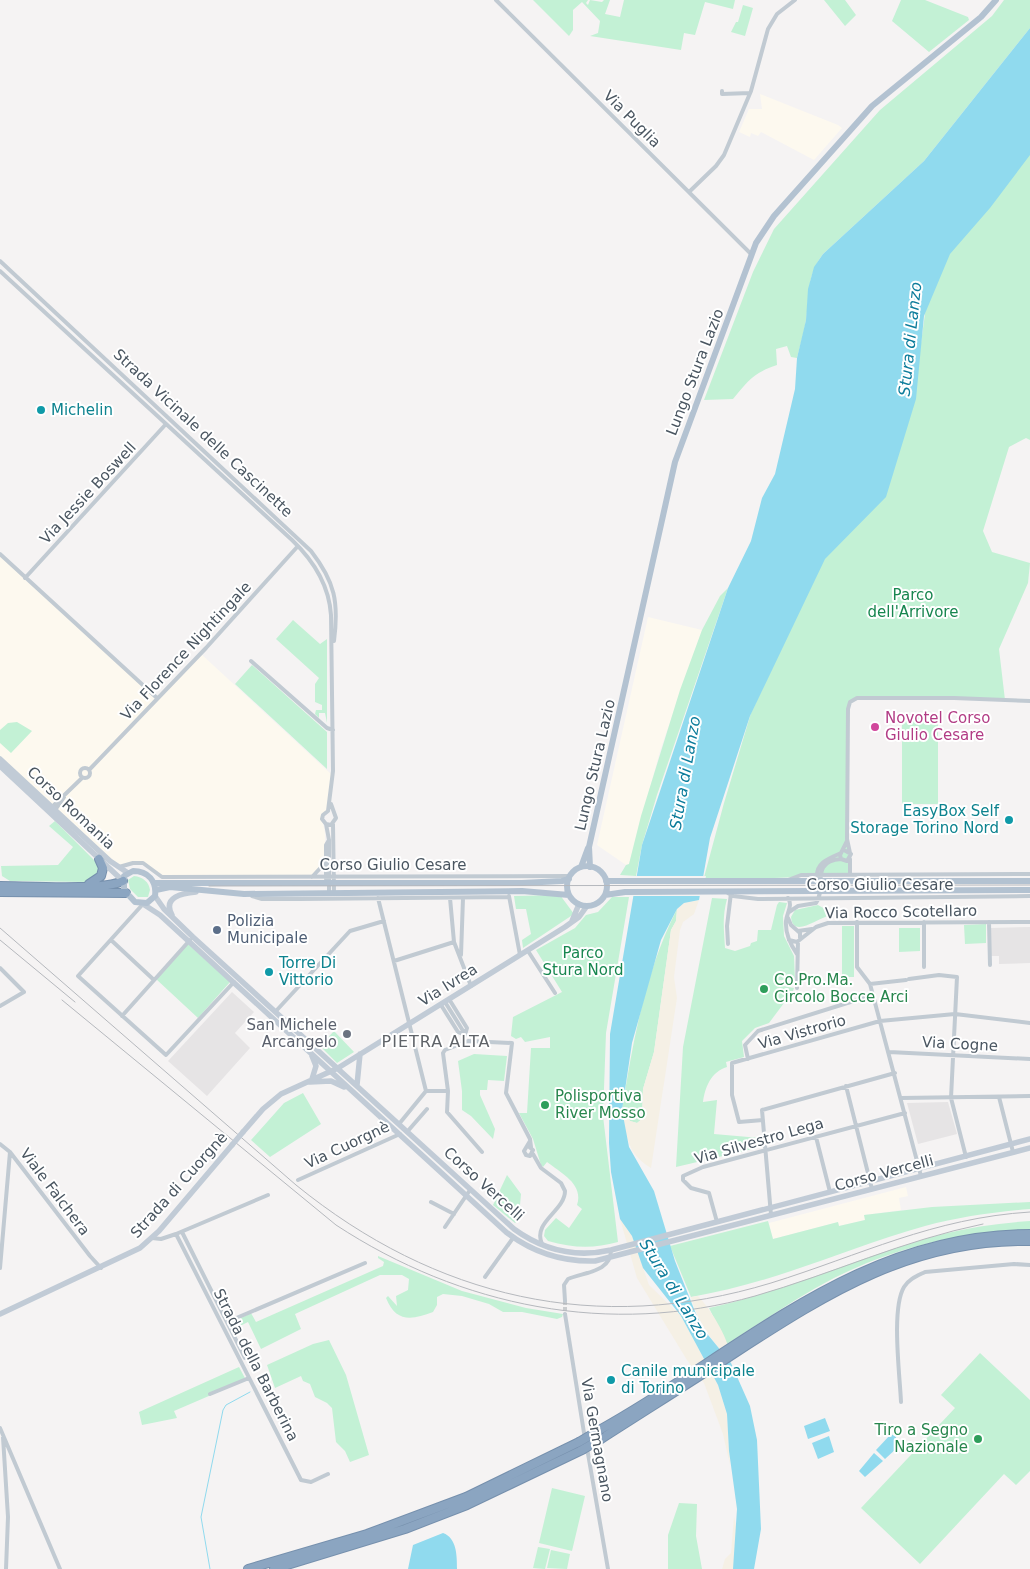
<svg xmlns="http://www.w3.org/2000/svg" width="1030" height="1569" viewBox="0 0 1030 1569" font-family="'DejaVu Sans',sans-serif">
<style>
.commercial{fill:#fdf9ef}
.education{fill:#e6e4e5}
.green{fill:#c3f1d5}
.sand{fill:#f5f0e5}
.water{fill:#90daee}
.pier{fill:#f5f3f3}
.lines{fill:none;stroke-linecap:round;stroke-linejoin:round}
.stream{stroke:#90daee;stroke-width:1}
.street-tunnel{stroke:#caccce;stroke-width:4;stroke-dasharray:4 2;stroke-linecap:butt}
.highway-casing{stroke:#7690ad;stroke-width:10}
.street{stroke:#c1cad2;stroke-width:4}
.secondary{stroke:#c1cbd6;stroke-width:5.5}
.primary{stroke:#b3c2d1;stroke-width:6}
.highway{stroke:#8ba5c1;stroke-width:8}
.tram{stroke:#b5b8bd;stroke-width:1}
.rail{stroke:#b5b8bd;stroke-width:1}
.highway-bridge-casing{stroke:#7690ad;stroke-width:10;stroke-linecap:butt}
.secondary-bridge{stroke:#c1cbd6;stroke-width:5.5}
.highway-bridge{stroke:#8ba5c1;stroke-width:8}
.culture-dot{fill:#0f9aa8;stroke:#fff;stroke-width:2}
.hotel-dot{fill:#d1479c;stroke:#fff;stroke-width:2}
.service-dot{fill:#5c6f8a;stroke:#fff;stroke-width:2}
.leisure-dot{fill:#2e9e5b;stroke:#fff;stroke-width:2}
.worship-dot{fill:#6b7280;stroke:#fff;stroke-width:2}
.labels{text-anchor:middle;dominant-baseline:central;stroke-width:4;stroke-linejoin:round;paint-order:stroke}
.street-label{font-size:15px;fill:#4a5661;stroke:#fff}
.culture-label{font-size:15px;fill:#0d838f;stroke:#fff;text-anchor:start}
.park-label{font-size:15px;fill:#17864f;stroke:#fff}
.hotel-label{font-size:15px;fill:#b23c85;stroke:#fff;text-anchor:start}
.service-label{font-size:15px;fill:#4e5e75;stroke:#fff;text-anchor:start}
.leisure-label{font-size:15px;fill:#27864d;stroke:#fff;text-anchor:start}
.worship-label{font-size:15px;fill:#5b616d;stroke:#fff;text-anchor:end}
.water-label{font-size:16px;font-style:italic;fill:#0c7c9b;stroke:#fff}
.neighbourhood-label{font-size:16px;letter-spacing:1px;fill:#5f6368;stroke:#fff}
</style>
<rect width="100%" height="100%" fill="#f5f3f3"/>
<!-- commercial -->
<path class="commercial" d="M760 94 838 125 842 128 814 160 761 132 758 136 751 133 750 137 739 132 749 109H762Z
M0 554 156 697 200 653 332 775 331 802 322 819 325 833V863L312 877H162L143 863 119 867 0 759Z
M648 617 702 630 660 751 629 864 626 865 597 845Z
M906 1187 908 1196 899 1198 901 1210 864 1215 865 1220 839 1226 838 1222 773 1239 769 1223Z"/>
<!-- education -->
<path class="education" d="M1030 927V963L999 964V956H991V928Z
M232 992 254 1012 235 1033 250 1048 207 1096 168 1061Z
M948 1102 957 1134 918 1144 907 1103Z"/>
<!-- green -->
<path class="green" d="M533 0H588L586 3 588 5 590 0 602 2 604 0H610L605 14 620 17 624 0H735L733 9 705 2 695 35 684 33 681 50 590 36 598 33 600 21 582 2 573 10V30L569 36Z
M824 0H845L856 15 845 26Z
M901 0H925L968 17 969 20 929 52 892 21Z
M1004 0H1030V28L924 161 823 254C806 277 810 293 806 320 804 333 800 345 797 358L791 357 787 346 776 349 777 365C753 373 748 381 733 399L704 400 753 272 774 229 880 110 992 16Z
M743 5 753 8 745 36 731 32 736 22H738Z
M1030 110V440L1026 438 1009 447 983 531 992 552 1030 563 1028 583 999 649 1005 700 857 698 850 702 848 709 847 832 850 875 703 881 724 803 751 713 919 358 937 225Z
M728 588 657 795 642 845 636 876 620 875 626 865 629 864 641 816 680 690 702 630 720 596Z
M293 620 320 644 327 639V723L325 713H319V718L315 714 316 710H322V705L315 702V684L319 678 276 639Z
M252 665 327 732V769L235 684Z
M902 714H938V804H902Z
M17 722 32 731 11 753 0 743V730L8 723Z
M55 821 96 862 99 870 98 876 89 882 10 881 2 876 1 866 58 865 73 847 49 826Z
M134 876C143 877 149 882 150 890L148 897H138L130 889 128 880Z
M560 895 574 914 523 948 522 940 531 934 526 909H516L514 896Z
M612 897H629L606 1033 603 1116 618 1242C593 1249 573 1248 548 1241L544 1236 545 1230 556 1218 569 1228 582 1209 577 1205C584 1184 561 1173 547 1162L543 1167 541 1165 533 1139 519 1113H527L531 1048H550V1037L525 1042 521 1037 516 1039 511 1036 513 1017 562 992 536 950 575 928 586 915 598 912Z
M712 898 727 899C722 917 724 930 725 948L735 951 750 946 751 943 757 941 758 930H771L777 905 779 902 787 903 783 916 784 936 794 956 795 980H779L778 985 794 988 793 991 769 1023 755 1028 742 1041 744 1057 726 1062 727 1067C711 1072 705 1087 703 1102L717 1100 714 1134 760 1138 761 1147 676 1167 683 1047Z
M818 905 825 909 829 916C817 918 793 939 791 917L795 910Z
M677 909 676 921 671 930 654 1052 643 1089 642 1119 637 1123 630 1121 622 1110C633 1041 645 972 677 909Z
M986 924V943L965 944 964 925Z
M842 926H854V977H842Z
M899 928H920V951L899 952Z
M188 944 230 982 198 1018 156 979Z
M334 1031 354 1052 337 1063 320 1046Z
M474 1054 507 1056 504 1081 488 1080 487 1090H480V1095L495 1129 493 1139 471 1116 462 1110V1091L458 1061Z
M303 1093 321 1124 270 1157 251 1140 284 1103Z
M507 1175 521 1194 520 1205 524 1214 515 1223 493 1205Z
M1030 1202V1209C994 1212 959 1217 925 1226 844 1249 775 1283 691 1297L670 1246 768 1221 773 1239 838 1222 839 1226 865 1220 864 1215 932 1207Z
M1030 1221V1231C961 1231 896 1247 834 1278 797 1297 762 1322 727 1344L709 1308C790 1290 864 1255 943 1234 971 1227 1001 1223 1030 1221Z
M378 1256 462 1291 526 1308 563 1314 562 1317 557 1319 522 1312H503L489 1304 462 1296 443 1294 437 1297V1305L433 1312C412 1320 396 1323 386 1298L388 1296 397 1306 396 1296 408 1290 409 1279 402 1275H380L295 1314 301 1329 261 1349 248 1322 232 1330 229 1324 251 1313 256 1322 383 1266 384 1262 378 1258Z
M329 1340 346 1375 369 1455 350 1462 345 1451 336 1442 332 1408 327 1403 315 1397 310 1384 303 1381 301 1376 275 1388 267 1365 313 1344Z
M980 1353 1030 1400V1471L1016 1485 1004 1474 920 1564 861 1508 955 1408 941 1395Z
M239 1367 246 1380 174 1411 177 1418 142 1425 139 1412Z
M552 1488 585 1496 572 1551 539 1543Z
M679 1503 697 1504 696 1536 702 1569H668V1535Z
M538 1547 550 1549 545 1569 533 1568Z
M551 1550 570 1554 567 1569 547 1568Z"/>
<!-- sand -->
<path class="sand" d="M699 900 694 914 683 922 680 930 674 977 677 998 651 1168C626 1153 627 1136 622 1110L630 1121 637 1123 642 1119 643 1089 654 1052 671 930 676 921 677 909 684 903Z
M620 1219 632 1236 649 1285 681 1316 718 1385 727 1414 730 1465 723 1434 704 1383 687 1360 637 1278Z
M698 1296C712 1311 732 1343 731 1363 714 1342 698 1324 691 1297Z
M734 1517C739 1534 736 1552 733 1569H722L725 1559 731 1553Z"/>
<!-- water -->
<path class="water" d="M1030 28V155L990 208 950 254 924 316 916 399 886 497 825 559 750 716 710 838 699 900 684 903 677 909 661 940 632 1043 622 1110 629 1147 654 1191 675 1261 696 1314 704 1330 731 1363 750 1406 757 1440 761 1529 754 1569H733L737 1509 729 1451 727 1414 718 1385 681 1316 643 1268 632 1236 620 1219 611 1172 609 1143 610 1034 642 845 728 588 751 541 762 498 775 474 795 389 797 358 806 320 808 289 814 267 823 254 924 161Z
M825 1418 830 1431 808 1439 804 1426Z
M891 1434 896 1437 897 1448 885 1459 876 1450Z
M829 1436 834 1452 818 1459 812 1443Z
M874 1453 883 1461 865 1477 859 1471Z
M443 1533C457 1538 457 1556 457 1569H408L413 1545Z"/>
<!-- pier -->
<path class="pier" d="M634 876H706L702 896H630Z"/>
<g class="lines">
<!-- stream -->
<path class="stream" d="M210 1569 201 1517 223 1410 226 1405 250 1392"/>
<!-- street-tunnel -->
<path class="street-tunnel" d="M565 1301V1314"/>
<!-- highway casing -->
<g class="highway-casing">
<path id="highway" d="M89 884 101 876 103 868 99 859
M0 886C26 886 103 891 123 881
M0 892 126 893
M601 1429C743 1350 857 1234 1030 1234
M601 1439C646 1410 691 1382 735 1353 829 1292 913 1239 1030 1241
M248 1569 367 1534 466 1497 579 1442
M274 1569 405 1529 467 1505 582 1450"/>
</g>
<!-- street -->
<path class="street" d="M496 0 752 255
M722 91V94L750 93
M689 192 716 166 724 155 751 91 768 29 777 14 795 0
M0 261 311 551C335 582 339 602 334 641
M0 271 292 540C314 561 329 585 331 615L333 771 328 811
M0 554 157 698
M25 578 166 424
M251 661 327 728 333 730
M80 773a5 5 0 1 1 10 0a5 5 0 1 1-10 0Z
M89 770 206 648 298 546
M52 807 82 778
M55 810 64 797
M328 811 323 815 322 819 326 824 331 825 336 818 331 804
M326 824 329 840V894
M333 824 334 894
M844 850 851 854 847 861 841 859 840 855 847 841
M850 853 847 839 848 709 850 702 857 698H954L1030 701
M850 859V875
M119 867 133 863H143L162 877 570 876
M312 877 325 863
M817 877C816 862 830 858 841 853
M326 879V845L329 840
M788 880 801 875 1030 874
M728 893 733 896 758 899 1030 896
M252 896 262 899H300L509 897
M509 896 520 955
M378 898 426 1091 399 1124
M450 898 454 942 471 986
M788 898C793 906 787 912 786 921 785 934 790 944 797 954
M143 904 78 976 166 1055 234 982
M789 912 798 906 816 903C827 889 809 861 841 859
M788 918 791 925 800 933V938
M857 922V967L870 984 921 1176
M989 922 990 965
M798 931 812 929
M111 940 154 980
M789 940 797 942 816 927 828 923 1030 922
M728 944 727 926 731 893
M528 951 555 993
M461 955 463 898
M394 961 454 942
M924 967V922
M0 968 24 992 0 1006
M909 979 939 975 957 977 951 1098 966 1157
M870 984 906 980
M797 988 798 941
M445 1002 465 1034
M441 1005 458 1032 465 1035 467 1028 449 999
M276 1011 350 931 384 921
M122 1016 190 940
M889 1052 1030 1059
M748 1059 745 1045 758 1031 873 995
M846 1086 872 1189
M426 1091H448
M999 1097 1013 1152
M901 1098 1030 1096
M763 1120 739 1122 732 1095V1063L880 1021 955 1014 1030 1023
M407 1132 427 1109
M816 1137 830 1192
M0 1144 10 1152 90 1256 101 1268
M528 1146 533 1150 530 1156 526 1155 524 1151 530 1141
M482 1152 447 1112 448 1091 443 1053 445 1050 468 1041 512 1043 506 1093 530 1139 531 1147
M533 1154 541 1168 561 1183 565 1191C565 1211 532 1222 542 1244
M298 1180 400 1134
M431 1202 454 1214
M771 1215 762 1110 895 1073
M717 1222 709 1193 691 1188 683 1180V1176L703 1167 905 1113
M445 1227 470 1190
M182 1232 245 1358 256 1356
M176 1234 301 1480 311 1482 328 1474
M152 1238 161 1239 176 1234 268 1195
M0 1268 10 1152
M485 1277 513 1238
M565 1301 564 1285 568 1279C585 1272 611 1272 611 1250
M565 1314 585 1439
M227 1322 365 1263
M210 1394 249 1378
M901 1402C900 1376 891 1309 904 1287 909 1279 917 1276 925 1272L1014 1264 1030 1265
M0 1428 60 1569
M3 1437 8 1517 6 1569
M587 1448 608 1569"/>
<!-- secondary -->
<path class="secondary" d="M0 759 110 861 128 873
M0 766 123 881
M155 896 164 909 193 937 514 1229C543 1250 576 1258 611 1250L1030 1139
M143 904 160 915 506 1232C532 1252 562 1262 595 1261L1030 1148
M172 915C162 897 183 893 196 892
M572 921 579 904
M312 1079 316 1066 312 1056
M310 1082 331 1081 344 1087
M357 1085 360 1054
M243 1132 263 1109 281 1094 338 1068 565 927 579 917 587 906
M0 1314 140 1248 159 1231 232 1145"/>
<!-- primary -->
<path class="primary" d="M567 886a20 20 0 1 1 40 0a20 20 0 1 1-40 0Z
M581 867 588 848
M590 867 589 847 675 462 756 243 774 216 872 106 981 17 996 0
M133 871C148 871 157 881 155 896L147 903 135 902 124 890V876Z
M606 881H1030
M154 883H522L562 881 569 879
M156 890 170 887 244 894 522 891 569 895
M605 895 625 892 1030 890"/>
<!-- highway -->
<use href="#highway" class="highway"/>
<!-- tram -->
<path class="tram" d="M209 886 1030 885"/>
<!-- rail -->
<path class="rail" d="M0 928 296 1185C435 1298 597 1336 771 1283 861 1255 933 1218 1030 1212
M0 940 75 1002
M62 1000 336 1225C461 1307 610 1337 755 1296 832 1274 904 1240 983 1224"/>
<!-- highway-bridge casing -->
<g class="highway-bridge-casing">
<path id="highway-bridge" d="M579 1442 601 1429
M582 1450 601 1439"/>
</g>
<!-- secondary-bridge -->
<path class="secondary-bridge" d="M232 1145 243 1132"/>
<!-- highway-bridge -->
<use href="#highway-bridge" class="highway-bridge"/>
</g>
<!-- markers -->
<g class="culture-dot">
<circle cx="41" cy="410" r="5"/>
<circle cx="1009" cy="820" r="5"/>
<circle cx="269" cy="972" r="5"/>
<circle cx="611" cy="1380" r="5"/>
</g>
<circle class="hotel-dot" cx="875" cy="727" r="5"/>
<circle class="service-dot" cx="217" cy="930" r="5"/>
<g class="leisure-dot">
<circle cx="764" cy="989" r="5"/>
<circle cx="545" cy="1105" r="5"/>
<circle cx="978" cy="1439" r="5"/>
</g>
<circle class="worship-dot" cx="347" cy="1034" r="5"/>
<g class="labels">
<!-- street labels -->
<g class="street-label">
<text transform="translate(632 119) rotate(45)">Via Puglia</text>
<text transform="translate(695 372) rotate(-69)">Lungo Stura Lazio</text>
<text transform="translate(203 433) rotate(43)">Strada Vicinale delle Cascinette</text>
<text transform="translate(88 493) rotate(-47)">Via Jessie Boswell</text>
<text transform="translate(186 651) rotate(-47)">Via Florence Nightingale</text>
<text transform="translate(595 765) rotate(-77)">Lungo Stura Lazio</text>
<text transform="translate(71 808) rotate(43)">Corso Romania</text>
<text x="393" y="865">Corso Giulio Cesare</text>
<text x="880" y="885">Corso Giulio Cesare</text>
<text transform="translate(901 912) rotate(-1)">Via Rocco Scotellaro</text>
<text transform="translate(448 985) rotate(-32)">Via Ivrea</text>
<text transform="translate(802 1032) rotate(-16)">Via Vistrorio</text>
<text transform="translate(960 1044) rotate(3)">Via Cogne</text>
<text transform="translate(759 1141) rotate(-16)">Via Silvestro Lega</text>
<text transform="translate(347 1145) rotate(-25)">Via Cuorgnè</text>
<text transform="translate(884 1173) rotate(-15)">Corso Vercelli</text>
<text transform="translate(484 1184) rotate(42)">Corso Vercelli</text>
<text transform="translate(179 1185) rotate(-48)">Strada di Cuorgnè</text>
<text transform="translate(55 1192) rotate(53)">Viale Falchera</text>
<text transform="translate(256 1365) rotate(63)">Strada della Barberina</text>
<text transform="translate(597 1440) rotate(80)">Via Germagnano</text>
</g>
<!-- culture labels -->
<g class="culture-label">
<text x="51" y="410">Michelin</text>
<text x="999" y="811" text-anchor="end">EasyBox Self<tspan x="999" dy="17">Storage Torino Nord</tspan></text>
<text x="279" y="963">Torre Di<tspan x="279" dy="17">Vittorio</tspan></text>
<text x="621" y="1371">Canile municipale<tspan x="621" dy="17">di Torino</tspan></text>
</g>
<!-- park labels -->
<g class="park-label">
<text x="913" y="595">Parco<tspan x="913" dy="17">dell'Arrivore</tspan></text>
<text x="583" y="953">Parco<tspan x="583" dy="17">Stura Nord</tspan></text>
</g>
<!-- hotel labels -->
<g class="hotel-label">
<text x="885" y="718">Novotel Corso<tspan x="885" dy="17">Giulio Cesare</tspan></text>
</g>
<!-- service labels -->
<g class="service-label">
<text x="227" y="921">Polizia<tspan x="227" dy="17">Municipale</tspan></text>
</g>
<!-- leisure labels -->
<g class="leisure-label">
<text x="774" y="980">Co.Pro.Ma.<tspan x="774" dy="17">Circolo Bocce Arci</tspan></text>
<text x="555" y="1096">Polisportiva<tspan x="555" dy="17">River Mosso</tspan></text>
<text x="968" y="1430" text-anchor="end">Tiro a Segno<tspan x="968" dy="17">Nazionale</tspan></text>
</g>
<!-- worship labels -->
<g class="worship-label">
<text x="337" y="1025">San Michele<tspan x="337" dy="17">Arcangelo</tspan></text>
</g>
<!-- water labels -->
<g class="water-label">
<text transform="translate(910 339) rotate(-84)">Stura di Lanzo</text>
<text transform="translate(685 773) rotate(-80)">Stura di Lanzo</text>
<text transform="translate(674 1289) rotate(58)">Stura di Lanzo</text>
</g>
<!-- neighbourhood labels -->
<g class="neighbourhood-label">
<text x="436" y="1041">PIETRA ALTA</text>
</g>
</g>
</svg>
